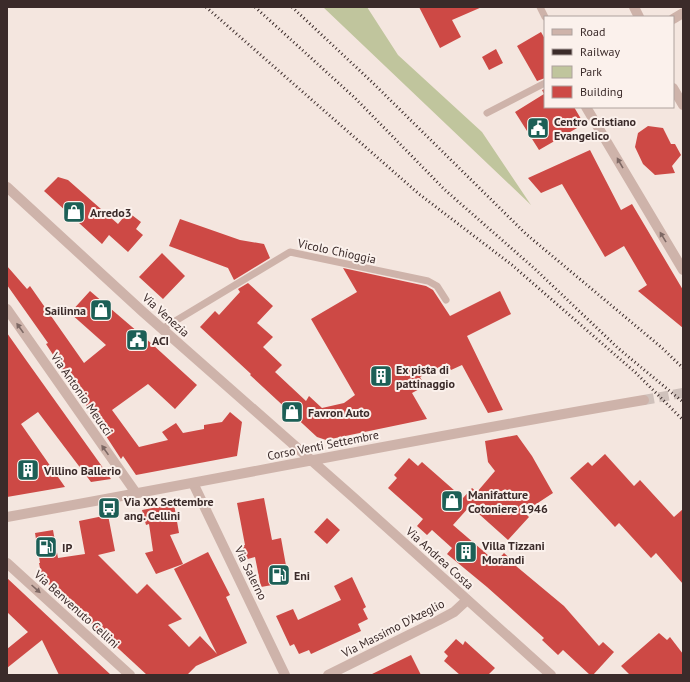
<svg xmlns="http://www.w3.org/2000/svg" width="690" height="682" viewBox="0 0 690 682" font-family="'PT Sans',sans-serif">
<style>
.green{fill:#c0c59d}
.building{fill:#cd4945}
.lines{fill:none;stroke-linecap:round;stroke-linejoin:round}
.tertiary-tunnel{stroke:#cfc1bb;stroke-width:10;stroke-dasharray:10 5;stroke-linecap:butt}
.service{stroke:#ceb3aa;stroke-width:7}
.minor{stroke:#ceb3aa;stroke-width:10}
.tertiary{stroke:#ceb3aa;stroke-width:10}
.rail{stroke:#3b2b2a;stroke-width:3;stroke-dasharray:1 3;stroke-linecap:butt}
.oneway{fill:#7d6864}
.labels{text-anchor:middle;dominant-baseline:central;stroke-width:4;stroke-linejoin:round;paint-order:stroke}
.poi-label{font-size:12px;font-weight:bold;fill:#3b2b2a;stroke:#fbf1ec;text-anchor:start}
.street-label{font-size:12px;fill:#3b2b2a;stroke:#fbf1ec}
</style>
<rect width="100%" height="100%" fill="#f4e6df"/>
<!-- green -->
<path class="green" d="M323 7H367L398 55 482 132 531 205Z"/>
<!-- building -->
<path class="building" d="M419 7H482L452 20 461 37 440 48Z
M541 32 545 39V78L537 81 517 46Z
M496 49 503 63 489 70 482 57Z
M545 89V107H574L584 124 539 150 515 112 544 94 542 90Z
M648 126 663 128 671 144H675L681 155 672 166 675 173 655 175 643 164 635 147 638 133Z
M590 150 621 210 632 204 683 290V328L638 291 647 285 624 246 605 257 562 184 541 193 528 178Z
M58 177 68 180 118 224 128 212 141 222 136 229 143 235 128 252 109 235 102 244 44 191Z
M180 219 240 240 264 244 270 258 234 280 228 268 169 246Z
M162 253 185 276 163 299 139 277Z
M7 266 27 289 30 286 84 363 106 345 70 313 90 291 152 344 197 385 175 409 148 384 112 410 139 447 168 440 162 432 176 423 183 433 204 429V425L222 422 230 412 242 422 237 456 136 475 123 456 121 459 46 344 48 343 7 285Z
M343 268 426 286 433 290 450 316 500 291 511 314 467 336 503 410 488 413 462 365 451 370 447 363 420 377 425 386 412 393 427 419 326 440 317 437 250 375 251 374 200 327 215 311 219 315 240 292 238 289 248 283 273 306 257 323 273 337 263 347 282 365 275 372 306 401 309 396 322 408 344 403 355 395 311 319 357 292Z
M7 333 26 360 111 479 91 482 38 412 21 424 65 487 7 497Z
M517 435 532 456 553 493 524 512 529 517 508 540 470 506 453 525 496 562 504 553 517 565 516 566 564 606 599 646 603 642 614 652 593 675H590L563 650 558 655 542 640 544 638 487 587 447 554 452 548 432 530 427 535 417 526 423 519 388 488 397 478 394 475 409 458 418 466 422 462 463 498 472 488 477 492 495 471 488 462 485 441Z
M605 454 634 486 640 480 674 517 683 509V584L656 553 651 558 619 523 615 527 570 478 588 462 592 466Z
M264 498 272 540 281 538 289 582 261 587 255 557 244 560 242 546 245 545 237 503Z
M174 504 179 533 170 535 183 564 156 574 145 553 153 551 149 524 146 525 142 510Z
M108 515 115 551 98 555 137 594 147 584 182 619 168 625 189 647 200 636 217 654 174 569 208 552 230 595 226 597 247 643 196 666 187 675H147L42 578 39 563H40L35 533 53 530 58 558 85 554 79 521Z
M327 518 340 530 327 544 314 532Z
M352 577 366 607 363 609 368 619 358 624 361 631 311 654 309 650 299 654 294 644 290 646 276 616 293 609 298 620 341 600 334 586Z
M7 578 71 638 111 675H59L42 640 7 668V649L28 632 7 612Z
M659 633 667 640 670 637 683 654V675H630L621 666Z
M456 639 463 645 465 641 495 668 488 675H460L444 661 448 656 444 652Z
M411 655 421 675H370Z"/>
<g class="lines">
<!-- tertiary-tunnel -->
<path class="tertiary-tunnel" d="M644 400 683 393"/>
<!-- service -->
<path class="service" d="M540 7 545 17
M487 113 545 83
M162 329 290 252 428 281 437 286 446 300"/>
<!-- minor -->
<path class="minor" d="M634 7 639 17
M673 19 683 13
M673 88 683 105
M586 107 683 270
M7 309 136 493
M193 483 285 675
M7 563 130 675
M328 675 439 620 454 612 467 600"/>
<!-- tertiary -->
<path class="tertiary" d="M7 187 143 312 353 497 551 675
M7 517C220 479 431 436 644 400"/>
<!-- rail -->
<path class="rail" d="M206 7 419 194 512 265 636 373 683 420
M255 7 355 98 445 190 535 269 619 349 683 402
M292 7 373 83 526 234 661 347 683 368"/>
</g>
<!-- one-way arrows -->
<defs><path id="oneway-solid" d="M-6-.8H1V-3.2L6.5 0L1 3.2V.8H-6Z"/></defs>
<g class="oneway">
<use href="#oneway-solid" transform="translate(620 163) rotate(-120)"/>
<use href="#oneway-solid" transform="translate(663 237) rotate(-121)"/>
<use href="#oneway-solid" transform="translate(20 328) rotate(-125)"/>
<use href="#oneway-solid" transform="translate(105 450) rotate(-125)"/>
<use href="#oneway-solid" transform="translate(36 589) rotate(42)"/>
</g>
<!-- icons -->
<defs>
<g id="civic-square" transform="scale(1.15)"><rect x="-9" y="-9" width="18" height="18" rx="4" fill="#1c5f56" stroke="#fbf1ec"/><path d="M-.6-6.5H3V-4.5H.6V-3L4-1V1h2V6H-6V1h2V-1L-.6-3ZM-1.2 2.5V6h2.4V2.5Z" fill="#fff"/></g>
<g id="shop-square" transform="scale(1.15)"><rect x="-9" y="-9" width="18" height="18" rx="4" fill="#1c5f56" stroke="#fbf1ec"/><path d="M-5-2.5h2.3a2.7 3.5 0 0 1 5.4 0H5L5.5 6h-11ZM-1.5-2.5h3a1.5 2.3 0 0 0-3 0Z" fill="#fff"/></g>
<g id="building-square" transform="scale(1.15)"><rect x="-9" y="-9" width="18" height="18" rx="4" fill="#1c5f56" stroke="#fbf1ec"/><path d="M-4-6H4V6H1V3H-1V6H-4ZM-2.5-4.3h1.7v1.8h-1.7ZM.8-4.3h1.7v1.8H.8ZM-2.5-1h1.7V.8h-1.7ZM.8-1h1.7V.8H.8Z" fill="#fff"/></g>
<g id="bus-square" transform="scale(1.15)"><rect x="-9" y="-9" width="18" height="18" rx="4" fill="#1c5f56" stroke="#fbf1ec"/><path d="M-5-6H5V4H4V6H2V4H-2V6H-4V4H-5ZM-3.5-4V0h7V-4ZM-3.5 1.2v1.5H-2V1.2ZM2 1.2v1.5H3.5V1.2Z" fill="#fff"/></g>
<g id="fuel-square" transform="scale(1.15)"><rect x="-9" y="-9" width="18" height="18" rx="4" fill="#1c5f56" stroke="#fbf1ec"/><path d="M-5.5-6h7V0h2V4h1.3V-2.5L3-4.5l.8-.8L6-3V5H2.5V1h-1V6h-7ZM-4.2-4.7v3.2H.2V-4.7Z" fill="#fff"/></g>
</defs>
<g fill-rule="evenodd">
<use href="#civic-square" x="538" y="128"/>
<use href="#shop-square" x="74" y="212"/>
<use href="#shop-square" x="101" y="310"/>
<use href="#civic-square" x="137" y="340"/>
<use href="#building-square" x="381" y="376"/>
<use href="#shop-square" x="292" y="412"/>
<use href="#building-square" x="28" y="470"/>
<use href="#shop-square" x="452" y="501"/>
<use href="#bus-square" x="109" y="508"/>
<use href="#fuel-square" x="46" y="547"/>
<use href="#building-square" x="466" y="552"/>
<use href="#fuel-square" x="279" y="575"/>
</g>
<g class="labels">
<!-- poi labels -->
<g class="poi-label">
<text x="554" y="121">Centro Cristiano<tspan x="554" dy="14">Evangelico</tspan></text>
<text x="90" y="212">Arredo3</text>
<text x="86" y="310" text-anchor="end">Sailinna</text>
<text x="152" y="340">ACI</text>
<text x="396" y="369">Ex pista di<tspan x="396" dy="14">pattinaggio</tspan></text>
<text x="308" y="412">Favron Auto</text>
<text x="44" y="470">Villino Ballerio</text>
<text x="468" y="494">Manifatture<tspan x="468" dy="14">Cotoniere 1946</tspan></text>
<text x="124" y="501">Via XX Settembre<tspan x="124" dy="14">ang. Cellini</tspan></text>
<text x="482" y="545">Villa Tizzani<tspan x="482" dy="14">Morandi</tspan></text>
<text x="62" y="547">IP</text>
<text x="294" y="575">Eni</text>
</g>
<!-- street labels -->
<g class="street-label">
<text transform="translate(337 251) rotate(12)">Vicolo Chioggia</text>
<text transform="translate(166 315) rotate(42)">Via Venezia</text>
<text transform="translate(82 394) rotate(55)">Via Antonio Meucci</text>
<text transform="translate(323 445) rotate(-11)">Corso Venti Settembre</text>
<text transform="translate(440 558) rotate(42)">Via Andrea Costa</text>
<text transform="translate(251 573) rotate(64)">Via Salerno</text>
<text transform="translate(77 609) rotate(42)">Via Benvenuto Cellini</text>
<text transform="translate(393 628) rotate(-27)">Via Massimo D'Azeglio</text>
</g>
</g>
<!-- border -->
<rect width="690" height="682" fill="none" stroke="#3b2b2a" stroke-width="16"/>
<!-- legend -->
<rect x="544" y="16" width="130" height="92" fill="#fbf1ec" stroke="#aea29e"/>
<rect x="552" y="29" width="20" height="6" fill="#ceb3aa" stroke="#aea29e"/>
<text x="580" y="36" font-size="12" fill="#3b2b2a">Road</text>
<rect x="552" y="49" width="20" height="6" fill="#3b2b2a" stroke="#aea29e"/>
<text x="580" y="56" font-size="12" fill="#3b2b2a">Railway</text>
<rect x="552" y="66" width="20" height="12" fill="#c0c59d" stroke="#aea29e"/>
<text x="580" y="76" font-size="12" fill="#3b2b2a">Park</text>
<rect x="552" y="86" width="20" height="12" fill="#cd4945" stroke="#aea29e"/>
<text x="580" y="96" font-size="12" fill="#3b2b2a">Building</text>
</svg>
